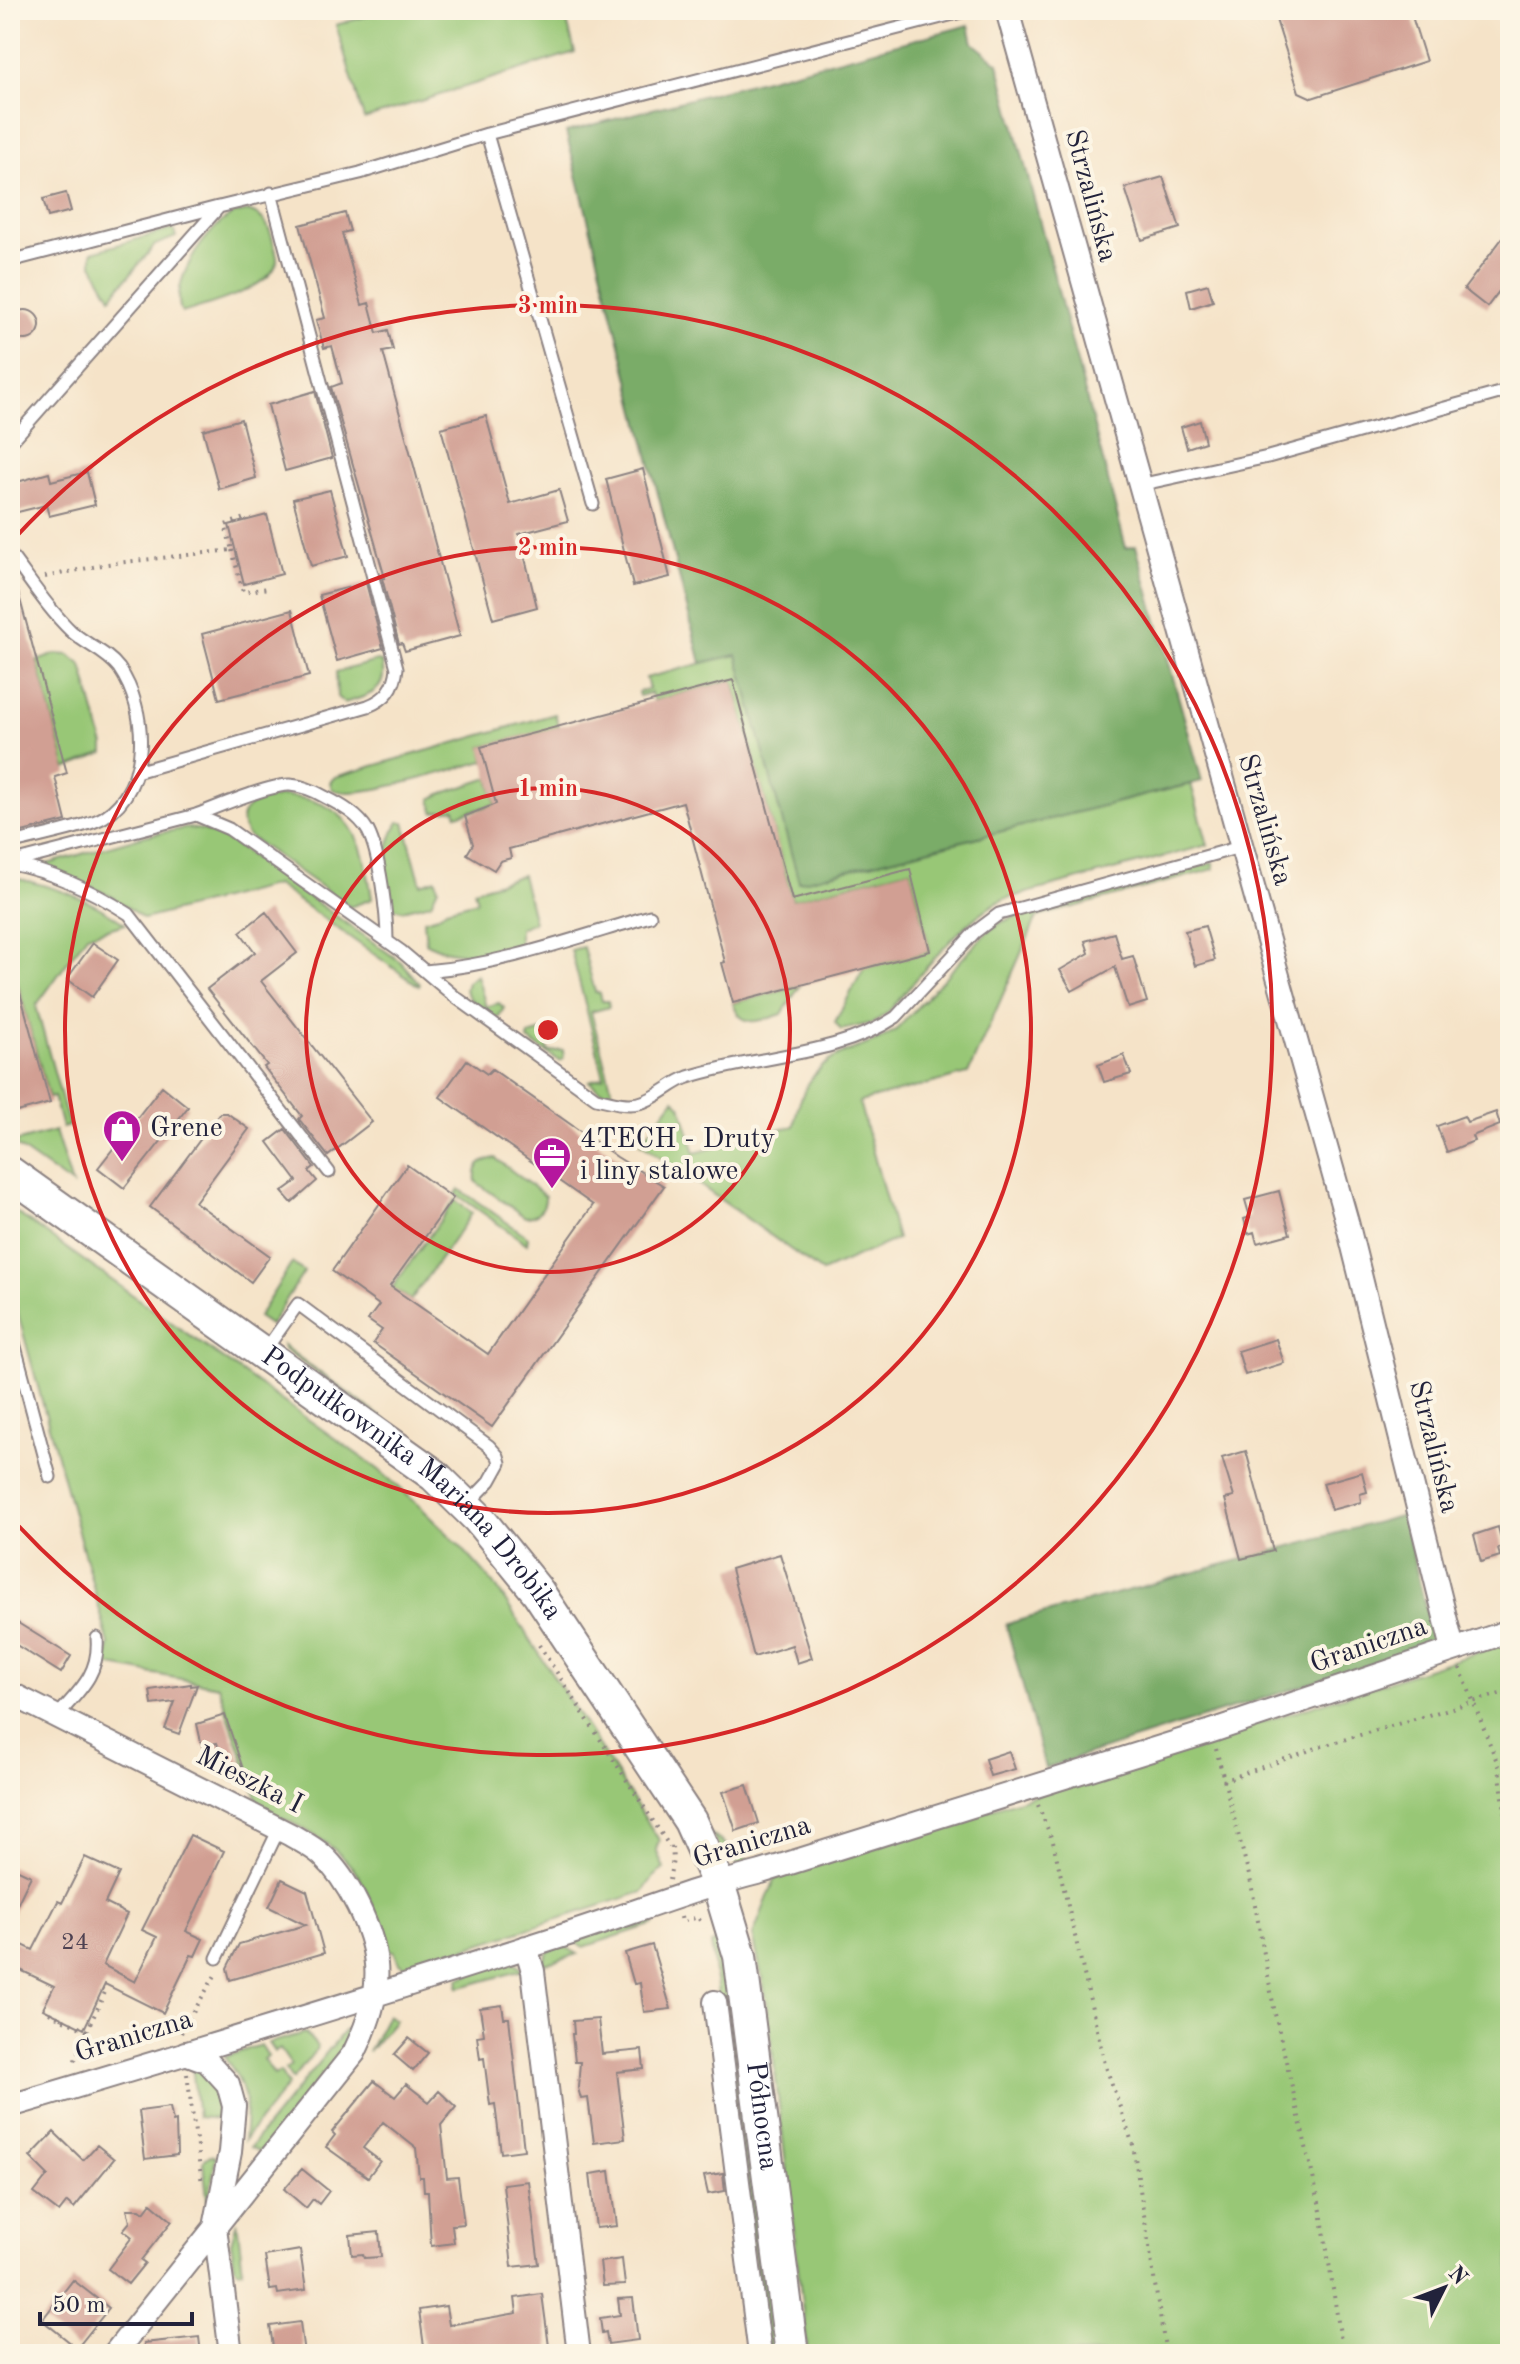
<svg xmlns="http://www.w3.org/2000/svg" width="1520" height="2364" viewBox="0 0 1520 2364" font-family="'Old Standard TT',serif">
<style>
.green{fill:#98c776;stroke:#5d7458;stroke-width:2}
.forest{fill:#7aac67;stroke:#4e6751;stroke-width:2}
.building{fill:#d19f93}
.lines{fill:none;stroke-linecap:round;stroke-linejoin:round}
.lane-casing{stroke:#8c8282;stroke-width:15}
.street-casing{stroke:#8c8282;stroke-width:26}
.secondary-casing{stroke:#8c8282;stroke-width:36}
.path{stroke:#8c8282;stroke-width:4;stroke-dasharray:2 6;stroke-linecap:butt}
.lane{stroke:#fff;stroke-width:11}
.street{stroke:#fff;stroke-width:22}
.secondary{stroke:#fff;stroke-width:32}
.ring{fill:none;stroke:#d62828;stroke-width:4}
.labels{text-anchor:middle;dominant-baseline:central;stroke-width:8;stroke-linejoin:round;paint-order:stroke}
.number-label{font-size:24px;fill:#4e4151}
.street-label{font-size:28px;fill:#22223b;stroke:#fcf5e5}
.poi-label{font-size:28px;fill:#22223b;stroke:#fcf5e5;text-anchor:start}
.centre{fill:#d62828;stroke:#fcf5e5;stroke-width:4}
.ring-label{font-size:24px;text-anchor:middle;font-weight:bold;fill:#d62828;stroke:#fcf5e5;stroke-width:8;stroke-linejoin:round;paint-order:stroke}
</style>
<rect width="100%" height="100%" fill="#fcf5e5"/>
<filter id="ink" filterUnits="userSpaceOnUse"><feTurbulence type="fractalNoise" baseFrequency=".0125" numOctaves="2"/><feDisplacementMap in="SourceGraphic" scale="16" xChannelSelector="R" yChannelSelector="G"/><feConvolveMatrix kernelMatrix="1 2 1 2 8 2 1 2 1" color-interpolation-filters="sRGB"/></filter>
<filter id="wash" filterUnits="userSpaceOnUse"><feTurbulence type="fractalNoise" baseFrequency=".006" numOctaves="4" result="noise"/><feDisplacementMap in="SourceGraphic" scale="32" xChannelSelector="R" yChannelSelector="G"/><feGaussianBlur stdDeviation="1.8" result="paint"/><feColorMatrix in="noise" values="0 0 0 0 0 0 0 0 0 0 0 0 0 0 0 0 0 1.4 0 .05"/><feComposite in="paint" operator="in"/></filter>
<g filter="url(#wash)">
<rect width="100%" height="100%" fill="#f5e3c8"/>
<!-- green -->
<path class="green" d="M388 10H564L575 52 364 119 336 25Z
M248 211C263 216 267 222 272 237 273 244 278 254 277 261 273 289 205 305 182 313 168 284 205 231 230 216 235 213 242 212 248 211Z
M173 229 176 237 155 245 111 297 92 264V252Z
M56 654 69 655 82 665 104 746V753L66 769 37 661Z
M737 654 800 881 1191 784 1208 845 1004 899C959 921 921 976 887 1013L873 1023 841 1030 835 1022 864 968 930 951 910 869 792 900 733 680 654 701 651 693 639 696 638 692 649 689 646 678Z
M377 661 382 662C389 692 368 696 344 703L337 697 336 672Z
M555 714 559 727 482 747 485 761C455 768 355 802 332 789L330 782 335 777Z
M489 778 496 804 457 815 455 809 434 812 431 799 441 794Z
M283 796C351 799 364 840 372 899L350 907 247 835C230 806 261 800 283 796Z
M399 822H404L421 884 436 879 438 888 431 903 402 910 394 908 391 903C384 875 382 848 399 822Z
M187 828 204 830 231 842 401 962 420 984 419 986 276 885 144 919 111 896 44 865 144 836Z
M1213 863 1214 869 1037 917 968 1074 859 1102 897 1239 822 1272 641 1143 674 1099 681 1105 695 1153 794 1126C798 1097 811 1068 840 1055 859 1046 880 1042 897 1029L987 932 1002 922 1019 915Z
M522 875 534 922 519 928V945C485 954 459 959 426 943L424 920 438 916 446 909 477 901 474 890Z
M10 877C52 886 90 898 125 924L87 935 36 1006 69 1126 62 1128 54 1097 49 1098 10 956Z
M583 947 595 992 600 993 602 1001H608L609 1007 591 1012 613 1094 599 1090 589 1081 604 1077 571 950Z
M477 975 486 1007 499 1003 504 1008 499 1016 496 1018 470 999 465 990 467 982Z
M800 986 782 1014C762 1021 741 1030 733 1003Z
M542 1031 549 1052 563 1050 564 1058 560 1061 528 1040 529 1035Z
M55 1131 72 1185 12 1143Z
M495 1158 545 1196C546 1208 537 1217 525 1217L476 1182C474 1167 480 1161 495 1158Z
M459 1189 528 1237 527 1244 456 1194Z
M455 1200 472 1213 411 1300 392 1288Z
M10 1208 378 1469C421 1506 461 1544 497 1588L659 1840 656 1850 664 1869 654 1876 643 1892 407 1967 399 1963 394 1951 387 1950C379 1929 374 1904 364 1885 341 1844 300 1826 260 1807L218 1686 106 1665 109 1644 10 1285Z
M292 1263 304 1272 270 1325 258 1317Z
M282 1345 439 1459 283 1349Z
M1510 1642V2354H808L767 2002 753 1935 775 1879Z
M712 1835 750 1862 749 1865C726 1865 721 1854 712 1835Z
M649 1917 654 1924 584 1947 572 1941Z
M718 1941 729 1989 782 2354H768L711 1944Z
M561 1945 578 1954 541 1965 548 1952Z
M507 1963 516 1964 523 1970 458 1988 459 1978Z
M387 2015 395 2020 368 2052Z
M345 2030C350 2041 341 2051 335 2060L260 2152 250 2147Z
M305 2033 318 2047 292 2080 285 2069 291 2065 280 2049 275 2052 269 2043Z
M261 2045 268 2056 263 2059 274 2075 280 2072 288 2085 244 2140C248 2104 247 2086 224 2057Z
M192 2066C213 2081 223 2093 223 2119L198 2117Z
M210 2155 216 2156 208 2206 203 2161Z
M237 2221 243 2270H239L235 2267 231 2243Z"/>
<!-- forest -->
<path class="forest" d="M969 25 973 43 998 63 1126 548 1136 546 1202 781 799 882 737 655 701 663 566 132Z
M1403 1515 1434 1644 1045 1768 1006 1624Z"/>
<g id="blocks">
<!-- building -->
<path class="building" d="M1273 10H1410L1426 61 1312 98 1299 92Z
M1163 177 1180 228 1142 240 1125 188Z
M66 193 71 211 48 217 43 199Z
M345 213 350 231 342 233 362 305 369 303 377 333 388 330 393 350 383 352 460 636 405 651 402 643 399 644 382 578H385L331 387 342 383 332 346 324 348 316 320 325 318 300 225Z
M1510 228V291L1503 286 1487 307 1464 289Z
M1208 284 1213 301 1191 308 1187 290Z
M10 325a15 15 0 1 1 30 0a15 15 0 1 1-30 0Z
M315 391 332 458 285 471 268 405Z
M486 416 510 504 559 490 568 521 519 534 537 607 493 619 441 428Z
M241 419 256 478 219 489 203 430Z
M1200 421 1205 442 1187 448 1181 427Z
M643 469 670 577 633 586 606 479Z
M87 472 95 505 49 516 46 505 10 514V484L49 473 51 481Z
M330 490 348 556 311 566 293 499Z
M267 515 282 574 244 584 229 525Z
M15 581 67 773 55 777 66 821 10 835V582Z
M366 583 383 648 337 661 319 595Z
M292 610 309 676 219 699 202 634Z
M733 680 792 900 910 869 930 951 733 1003 722 963 725 962 683 802 509 849 511 858 500 861 494 870 467 854 473 844 465 816 496 804 481 747Z
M266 912 297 953 261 981 372 1122 328 1156 299 1119 302 1116 264 1067 267 1065 207 989 255 952 240 932Z
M1205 926 1215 960 1195 966 1185 931Z
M1114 933 1122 959 1133 956 1147 1002 1128 1008 1115 967 1072 991 1060 970 1089 953 1085 941Z
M93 943 118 960 92 997 67 979Z
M15 974 50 1103 10 1114V975Z
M1124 1055 1131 1074 1104 1082 1098 1065Z
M467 1060 487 1074 492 1069 617 1157 664 1186 492 1427 373 1343 382 1330 368 1320 379 1305 332 1271 407 1165 453 1198 390 1286 488 1354 593 1205 440 1097Z
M162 1086 188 1107 124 1188 98 1168Z
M1496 1112 1500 1125 1472 1136 1474 1141 1447 1152 1437 1126 1464 1116 1467 1122Z
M220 1113H227L249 1129 195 1202 270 1256 251 1282 150 1207Z
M285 1129 314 1167 309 1171 317 1181 292 1203 282 1192 297 1181 268 1142Z
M1279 1191 1290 1234 1257 1243 1254 1232 1248 1234 1244 1219 1250 1217 1245 1200Z
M1276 1339 1284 1363 1245 1375 1238 1351Z
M1246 1451 1273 1551 1241 1559 1225 1499 1234 1497 1222 1458Z
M1362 1472 1367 1492 1360 1494 1361 1502 1331 1510 1323 1483Z
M1498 1527 1503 1547 1498 1549 1500 1556 1481 1562 1474 1535Z
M780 1554 812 1658 797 1663 792 1645 754 1657 731 1569Z
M10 1618 71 1656 61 1673 10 1641Z
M191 1684V1686L197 1685 179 1734 165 1729 175 1702 152 1705 150 1690Z
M225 1715 245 1775 230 1781 217 1743 202 1746 197 1724Z
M1009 1751 1015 1769 990 1776 985 1759Z
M747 1785 759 1823 736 1831 723 1792Z
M190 1835 224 1851 186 1931 203 1939 195 1956 191 1955 163 2013 105 1984 84 2029 43 2009 54 1986 10 1965V1939L33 1950 58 1901 62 1903 85 1857 119 1873 105 1903 127 1914 103 1965 135 1982 157 1937 142 1930Z
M10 1866 31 1876 10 1919Z
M282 1879 307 1891 324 1953 230 1980 227 1968 239 1944 306 1925 269 1907Z
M652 1945 671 2009 644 2012 640 1983 634 1984 625 1953Z
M502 2005 504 2018H509L524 2150 501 2153 495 2104 490 2105 484 2058 480 2059 477 2036 484 2035 480 2008Z
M598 2019 602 2054 642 2050 644 2069 617 2072 625 2139 594 2143 588 2098 581 2099 578 2088 580 2062H575L572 2034H574L573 2021Z
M409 2038 428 2053 413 2071 394 2055Z
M374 2081 395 2097 406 2084 429 2102 439 2091 456 2107 441 2125 447 2178 458 2177 464 2224 452 2225 454 2243 431 2246 428 2191H424L423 2177H419L416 2148 383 2122 363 2148 380 2161 368 2177 326 2147 335 2135 332 2132Z
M170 2107 173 2122 176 2121 177 2155 145 2159 139 2111Z
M54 2132 83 2160 97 2145 114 2159 74 2208 67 2202 59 2212 34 2193 48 2175 30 2157Z
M302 2169 329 2191 319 2204 313 2199 306 2208 284 2189Z
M610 2171 617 2226 596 2228 590 2174Z
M723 2173 725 2191 708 2194 704 2176Z
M528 2181 539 2264 512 2267 503 2184Z
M151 2203 172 2221 141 2260 145 2263 128 2284 108 2269 132 2237 123 2230 130 2222 127 2209H140L144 2212Z
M379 2232 381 2257 364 2258 363 2254 352 2255 350 2235Z
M300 2250 306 2290 278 2294 277 2289 270 2290 265 2256Z
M622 2259 625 2285 603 2286 600 2262Z
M73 2280 109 2308 77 2348 42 2320Z
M542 2294 550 2354H425L419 2310 446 2306 449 2325 517 2313 515 2298Z
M633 2298 638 2340 608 2344 606 2332 602 2333 600 2318 620 2315 618 2299Z
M300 2322 304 2354H274L270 2326Z
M199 2337 201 2354H144V2343Z"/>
</g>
</g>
<g filter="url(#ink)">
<use href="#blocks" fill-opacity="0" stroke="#8c8282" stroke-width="2"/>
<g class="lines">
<!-- lane casing -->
<g class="lane-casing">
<path id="lane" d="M487 134 593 504
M10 261 218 207
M10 443 219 207 360 173 487 134 969 10
M1139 485 1268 457 1510 390
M10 554C29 579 48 609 71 631 86 645 106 651 119 668 148 710 152 786 104 817 88 827 31 838 10 844
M136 772 368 706C386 699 395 688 397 668L271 193
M196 815C217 807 270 784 290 785 303 786 315 791 325 797 341 805 359 815 368 831 380 854 387 915 387 941
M10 863 196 815 229 829 401 951 454 996 596 1098C610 1101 625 1106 639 1103 657 1099 671 1083 688 1077 756 1055 836 1057 896 1017L975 932 999 914 1240 847
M11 864C53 872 93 891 129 914L329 1172
M425 971C502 965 575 938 650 916
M10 1328 50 1477
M264 1352 298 1304 489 1446 498 1456 500 1463 490 1481 467 1505
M57 1716C79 1691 100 1674 97 1638
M217 1958 279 1829"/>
</g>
<!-- street casing -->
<g class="street-casing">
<path id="street" d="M1007 10 1347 1222 1453 1649
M10 1693 291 1835C301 1841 313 1847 322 1855 348 1879 373 1929 376 1964 379 1995 367 2026 354 2053L114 2354
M526 1947 533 1971 579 2354
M715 2002 760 2354
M185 2053 207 2061 228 2084 234 2106 230 2152 215 2227 231 2354
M10 2106C194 2052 377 1995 559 1937 626 1916 692 1889 761 1872L1212 1731 1510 1631"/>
</g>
<!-- secondary casing -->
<g class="secondary-casing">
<g id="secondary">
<path id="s1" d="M10 1173 434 1475 478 1518 538 1592 690 1821 718 1883 740 1956 792 2354"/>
</g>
</g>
<!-- path -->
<path class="path" d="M232 550 243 592 268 588
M45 577 107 564 232 550 225 525 247 517
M539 1645 670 1847
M1460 1668 1499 1767 1510 1850
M1216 1749 1251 1883 1275 2014 1321 2211 1343 2354
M1223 1781 1319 1747 1510 1691
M1038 1805 1053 1842 1105 2064 1133 2145 1166 2354
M669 1880 673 1860 672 1847
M681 1917 682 1922 698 1917 701 1923
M49 2013 87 2031 73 2065
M87 2031 107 1988
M181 2033 217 1972
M187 2074 202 2184"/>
<!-- lane -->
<use href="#lane" class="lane"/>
<!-- street -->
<use href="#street" class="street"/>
<!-- secondary -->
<use href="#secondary" class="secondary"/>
</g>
</g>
<!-- distance rings -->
<g class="ring">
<circle cx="548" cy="1030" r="242"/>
<circle cx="548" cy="1030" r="483"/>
<path d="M13 540A725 725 0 1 1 13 1520"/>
</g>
<!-- icons -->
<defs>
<g id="shop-pin" transform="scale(2)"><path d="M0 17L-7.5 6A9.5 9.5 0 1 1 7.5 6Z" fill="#b5179e" stroke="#fcf5e5"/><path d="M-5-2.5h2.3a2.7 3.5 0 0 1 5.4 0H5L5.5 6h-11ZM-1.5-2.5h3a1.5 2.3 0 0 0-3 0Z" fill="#fff"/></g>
<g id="office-pin" transform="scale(2)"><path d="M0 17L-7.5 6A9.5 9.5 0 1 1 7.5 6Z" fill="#b5179e" stroke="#fcf5e5"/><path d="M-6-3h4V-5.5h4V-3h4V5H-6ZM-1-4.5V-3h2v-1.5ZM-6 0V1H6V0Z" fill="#fff"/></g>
</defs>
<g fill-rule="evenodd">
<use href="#shop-pin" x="122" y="1129"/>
<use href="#office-pin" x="552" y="1156"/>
</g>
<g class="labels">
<!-- number labels -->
<g class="number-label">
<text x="75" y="1943">24</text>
</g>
<!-- street labels -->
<g class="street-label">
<text transform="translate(1090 196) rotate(75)">Strzalińska</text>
<text transform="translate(1264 820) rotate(74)">Strzalińska</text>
<text transform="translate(1433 1447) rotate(76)">Strzalińska</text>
<text stroke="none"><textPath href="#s1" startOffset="510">Podpułkownika Mariana Drobika</textPath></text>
<text transform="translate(1369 1646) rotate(-19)">Graniczna</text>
<text transform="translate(249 1781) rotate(27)">Mieszka I</text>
<text transform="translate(752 1843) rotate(-17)">Graniczna</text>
<text transform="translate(134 2037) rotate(-17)">Graniczna</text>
<text stroke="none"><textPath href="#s1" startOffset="1258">Północna</textPath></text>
</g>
<!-- poi labels -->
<g class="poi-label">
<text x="150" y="1129">Grene</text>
<text x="580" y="1140">4TECH - Druty<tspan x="580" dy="32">i liny stalowe</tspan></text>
</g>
</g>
<circle cx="548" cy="1030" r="12" class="centre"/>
<g class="ring-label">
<text x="548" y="313">3 min</text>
<text x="548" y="555">2 min</text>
<text x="548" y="796">1 min</text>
</g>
<!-- margin -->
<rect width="1520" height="2364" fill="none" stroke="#fcf5e5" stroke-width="40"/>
<!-- north arrow -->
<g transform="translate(1444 2288) rotate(48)" stroke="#fcf5e5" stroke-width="6" paint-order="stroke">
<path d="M0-6L14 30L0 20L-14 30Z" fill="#22223b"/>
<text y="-12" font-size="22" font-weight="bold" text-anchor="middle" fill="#22223b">N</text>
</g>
<!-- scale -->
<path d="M40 2312v12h152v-12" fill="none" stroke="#22223b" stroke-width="4"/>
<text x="52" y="2312" font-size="24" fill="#22223b" stroke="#fcf5e5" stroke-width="6" paint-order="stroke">50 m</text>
</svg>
